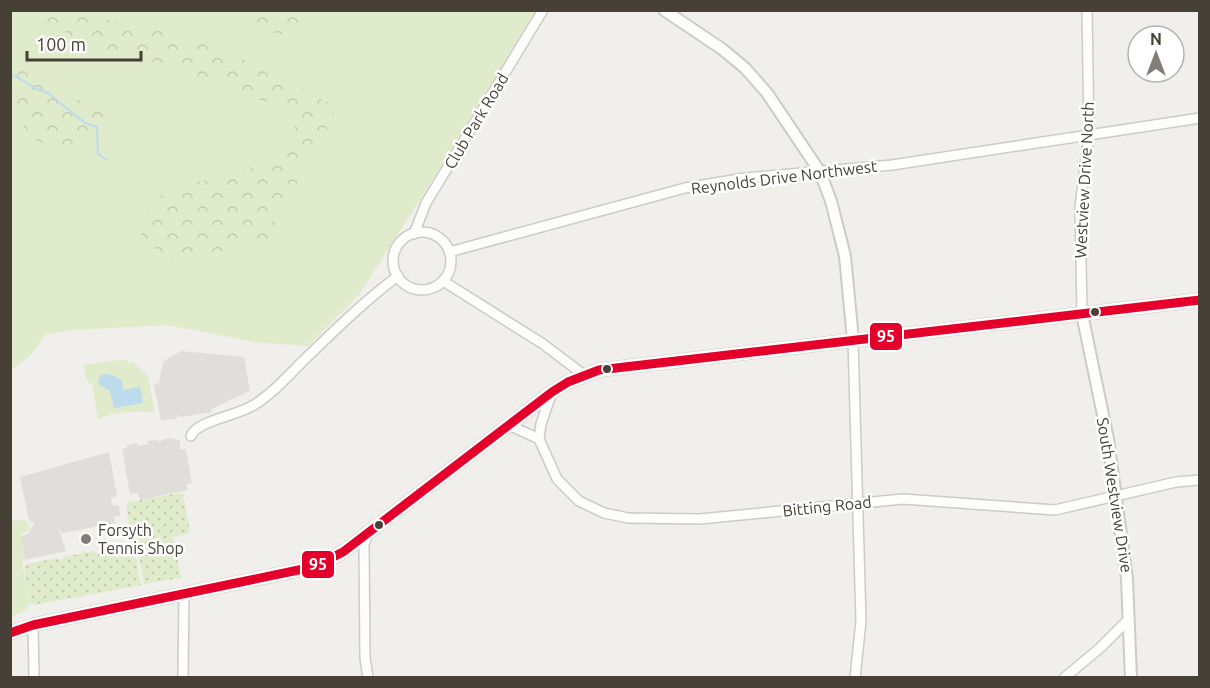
<svg xmlns="http://www.w3.org/2000/svg" width="1210" height="688" viewBox="0 0 1210 688" font-family="Ubuntu,sans-serif">
<style>
.green{fill:#dfebcb}
.forest{fill:url(#forest-crowns)}
.park{fill:url(#park-dots)}
.parking{fill:#e0dedb}
.water{fill:#bcdcee}
.lines{fill:none;stroke-linecap:round;stroke-linejoin:round}
.stream{stroke:#bcdcee;stroke-width:2}
.minor-casing{stroke:#cdcbc7;stroke-width:12}
.tertiary-casing{stroke:#cdcbc7;stroke-width:14}
.secondary-casing{stroke:#d0ccc2;stroke-width:15}
.minor{stroke:#fdfdfc;stroke-width:9}
.tertiary{stroke:#fdfdfc;stroke-width:10}
.secondary{stroke:#f7f5ef;stroke-width:12}
.bus-1-casing{stroke:#fff;stroke-width:14}
.bus-1{stroke:#e4002b;stroke-width:9}
.bus-dot{fill:#474037;stroke:#fff;stroke-width:2}
.poi-dot{fill:#827d76;stroke:#fff;stroke-width:2}
.labels{text-anchor:middle;dominant-baseline:central;stroke-width:5;stroke-linejoin:round;paint-order:stroke}
.street-label{font-size:16px;fill:#474037;stroke:#fff}
.poi-label{font-size:16px;fill:#474037;stroke:#fff;text-anchor:start}
.line-badge{stroke:#fff;stroke-width:2}
.badge-label{font-size:16px;text-anchor:middle;font-weight:bold;fill:#fff}
</style>
<defs>
<pattern id="forest-crowns" width="20" height="18" patternUnits="userSpaceOnUse" patternTransform="scale(1.5)"><rect width="20" height="18" fill="#dfebcb"/><path d="M2 6a3 3 0 1 1 6 0M12 15a3 3 0 1 1 6 0" fill="none" stroke="#c1cbaf"/></pattern>
<pattern id="park-dots" width="8" height="8" patternUnits="userSpaceOnUse" patternTransform="scale(1.5)"><rect width="8" height="8" fill="#dfebcb"/><path d="M2 2h.1M6 6h.1" fill="none" stroke="#c1cbaf" stroke-width="1.8" stroke-linecap="round"/></pattern>
</defs>
<rect width="100%" height="100%" fill="#f1efeb"/>
<!-- green -->
<path class="green" d="M11 11H535L422 197 358 296 308 346 255 342 168 325 71 330 45 335C36 350 27 361 11 369Z
M124 359 130 364 132 361 148 376 155 413C143 410 106 412 98 420L92 383H88L83 365Z
M25 520 29 526V531L21 534 24 559 22 564 30 602 26 610 11 617V521Z"/>
<!-- forest -->
<path class="forest" d="M27 11H75L105 19 169 30 267 69 334 106V114L320 143 303 165 296 186 269 215 289 240 274 243 259 241 197 258 169 261 144 239 139 228C143 220 148 206 155 200 189 170 323 178 290 104L264 102 161 64 85 44Z
M241 11H302L300 37 257 30Z
M10 62 70 96 103 110 104 121 98 136C81 144 56 153 38 141 28 133 21 121 11 114Z"/>
<!-- park -->
<path class="park" d="M179 493 183 495 190 530 187 534 171 537 174 540 181 578 144 584 137 546 139 544 132 542 126 506 129 502Z
M131 544 134 547 141 585 34 605 30 602 24 568 27 564 57 558 61 560 64 557 93 551 98 554 100 550Z"/>
<!-- parking -->
<path class="parking" d="M181 351 244 357 250 391 211 409 212 412 180 417 178 414 176 419 161 420 154 385 159 383 163 362Z
M169 438 180 440V449H186L192 483 187 484V490L140 500 138 493 130 494 122 449 127 448V445L137 443 138 446 148 444 147 441 158 440V442Z
M109 452 117 496 111 498 112 505 119 506 120 516 114 517 115 523 62 533 58 527 66 551 25 560 21 536 28 534 35 522 29 521 20 477Z"/>
<!-- water -->
<path class="water" d="M100 375C108 373 116 376 122 381L123 390 140 387 143 403 114 408 110 391 98 384Z"/>
<g class="lines">
<!-- stream -->
<path class="stream" d="M10 73 37 89 48 93 85 123 97 127 98 154 107 160"/>
<!-- minor casing -->
<g class="minor-casing">
<path id="minor" d="M393 261a29 29 0 1 1 58 0a29 29 0 1 1-58 0Z
M414 234 426 203 543 10
M449 252 685 188 745 178 892 165 1200 118
M443 281 543 344 584 375
M1082 314 1080 207 1089 133 1087 10
M853 340 861 621 855 678
M552 392 541 424 539 439 557 479 579 501 604 513 628 518 700 519 903 499 1055 510 1176 482 1200 480
M509 425 539 439
M191 436C196 421 237 416 254 405 272 394 287 377 302 362 333 332 363 302 398 276
M33 625 34 678
M183 678 184 593
M368 678 365 658 364 545 368 533
M1064 678 1100 648 1129 619"/>
</g>
<!-- tertiary casing -->
<g class="tertiary-casing">
<path id="tertiary" d="M664 10 722 49 745 68 767 93 820 172 831 201 845 256 853 340
M1082 314 1108 439 1127 579 1131 678"/>
</g>
<!-- secondary casing -->
<g class="secondary-casing">
<path id="secondary" d="M10 633 33 625 313 567 343 552 552 392 568 382 599 370 1200 300"/>
</g>
<!-- minor -->
<use href="#minor" class="minor"/>
<!-- tertiary -->
<use href="#tertiary" class="tertiary"/>
<!-- secondary -->
<use href="#secondary" class="secondary"/>
<!-- bus-1 casing -->
<g class="bus-1-casing">
<path id="bus-1" d="M10 633 33 625 313 567 343 552 552 392 568 382 599 370 1200 300"/>
</g>
<!-- bus-1 -->
<use href="#bus-1" class="bus-1"/>
</g>
<!-- markers -->
<g class="bus-dot">
<circle cx="1095" cy="312" r="5"/>
<circle cx="607" cy="369" r="5"/>
<circle cx="379" cy="525" r="5"/>
</g>
<circle class="poi-dot" cx="86" cy="539" r="6"/>
<g class="labels">
<!-- street labels -->
<g class="street-label">
<text transform="translate(476 121) rotate(-59)">Club Park Road</text>
<text transform="translate(784 177) rotate(-7)">Reynolds Drive Northwest</text>
<text transform="translate(1084 180) rotate(-87)">Westview Drive North</text>
<text transform="translate(1115 495) rotate(81)">South Westview Drive</text>
<text transform="translate(827 506) rotate(-6)">Bitting Road</text>
</g>
<!-- poi labels -->
<g class="poi-label">
<text x="98" y="530">Forsyth<tspan x="98" dy="18">Tennis Shop</tspan></text>
</g>
</g>
<g class="line-badge">
<rect x="869" y="322" width="34" height="29" rx="6" fill="#e4002b"/>
<rect x="301" y="550" width="34" height="29" rx="6" fill="#e4002b"/>
</g>
<g class="badge-label">
<text x="886" y="342">95</text>
<text x="318" y="570">95</text>
</g>
<!-- border -->
<rect width="1210" height="688" fill="none" stroke="#474037" stroke-width="24"/>
<!-- north arrow -->
<g transform="translate(1156 54)"><circle r="28" fill="#ffffff" stroke="#b5b3af" stroke-width="1.5"/>
<path d="M0-4.5L10 22L0 15L-10 22Z" fill="#827d76"/>
<text y="-9" font-size="16" font-weight="bold" text-anchor="middle" fill="#474037">N</text>
</g>
<!-- scale -->
<path d="M27 51v9h114v-9" fill="none" stroke="#474037" stroke-width="3"/>
<text x="36" y="51" font-size="18" fill="#474037" stroke="#ffffff" stroke-width="4.5" paint-order="stroke">100 m</text>
</svg>
